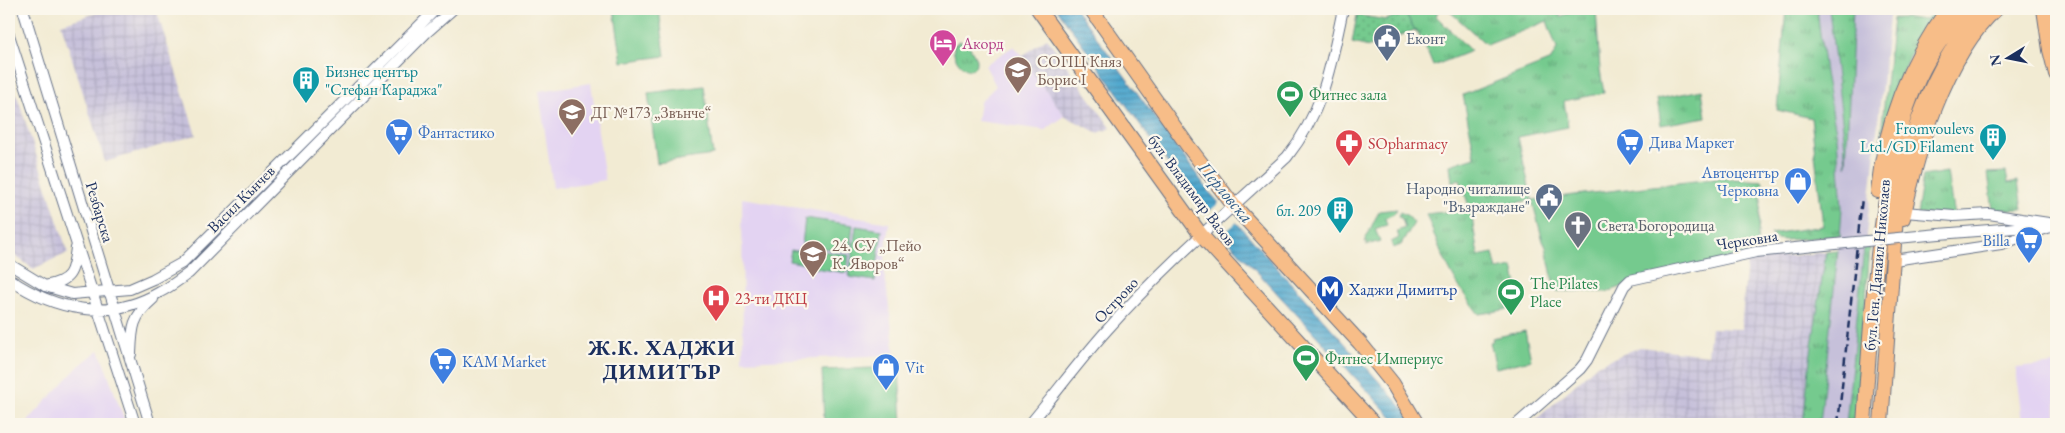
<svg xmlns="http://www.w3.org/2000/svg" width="2065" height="433" viewBox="0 0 2065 433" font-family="'EB Garamond',serif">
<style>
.built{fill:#e3d3f2}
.industrial{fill:url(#industrial-grid)}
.railway{fill:#c6c0da}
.grass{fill:url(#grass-tufts);stroke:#487c76}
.park{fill:#75ca8e;stroke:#487c76}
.garden{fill:url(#garden-dots);stroke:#487c76}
.water{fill:url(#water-rules);stroke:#366b96}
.pier{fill:#f2ebd3}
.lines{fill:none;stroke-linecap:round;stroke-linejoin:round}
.minor-casing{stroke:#667187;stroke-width:12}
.major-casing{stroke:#667187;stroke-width:16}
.minor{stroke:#fff;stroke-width:10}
.major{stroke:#f7bd88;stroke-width:14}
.rail{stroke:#1b2f5e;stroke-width:2.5;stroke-dasharray:8 4;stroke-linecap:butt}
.minor-bridge-casing{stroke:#667187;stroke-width:12;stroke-linecap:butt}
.minor-bridge{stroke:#fff;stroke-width:10}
.labels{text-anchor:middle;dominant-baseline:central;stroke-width:4.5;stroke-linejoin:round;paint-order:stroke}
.service-label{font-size:16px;fill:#4e5e75;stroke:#fbf7ec;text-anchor:start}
.hotel-label{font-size:16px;fill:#b23c85;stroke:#fbf7ec;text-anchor:start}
.education-label{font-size:16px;fill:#785e54;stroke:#fbf7ec;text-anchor:start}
.culture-label{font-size:16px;fill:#0d838f;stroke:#fbf7ec;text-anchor:end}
.leisure-label{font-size:16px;fill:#27864d;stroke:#fbf7ec;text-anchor:start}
.shop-label{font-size:16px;fill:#366cbe;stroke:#fbf7ec;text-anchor:start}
.health-label{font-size:16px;fill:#be3a42;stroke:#fbf7ec;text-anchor:start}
.street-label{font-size:16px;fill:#1b2f5e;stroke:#fbf7ec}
.worship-label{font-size:16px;fill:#5b616d;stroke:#fbf7ec;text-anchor:start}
.transit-label{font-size:16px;fill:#164399;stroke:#fbf7ec;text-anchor:start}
.water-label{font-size:18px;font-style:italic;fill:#2e5985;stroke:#fbf7ec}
.district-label{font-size:21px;font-weight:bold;letter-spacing:1px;fill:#1b2f5e;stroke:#fbf7ec}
</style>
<defs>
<pattern id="industrial-grid" width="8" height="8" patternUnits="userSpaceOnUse" patternTransform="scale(1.25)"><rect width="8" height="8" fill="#c6c0da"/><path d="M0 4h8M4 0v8" fill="none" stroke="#aaa5be"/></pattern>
<pattern id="grass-tufts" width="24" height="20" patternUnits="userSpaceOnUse" patternTransform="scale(1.25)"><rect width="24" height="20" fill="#75ca8e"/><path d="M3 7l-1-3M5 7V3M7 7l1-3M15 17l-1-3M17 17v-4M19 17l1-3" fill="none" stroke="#5fa477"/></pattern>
<pattern id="garden-dots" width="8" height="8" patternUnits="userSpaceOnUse" patternTransform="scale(1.25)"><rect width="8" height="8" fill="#75ca8e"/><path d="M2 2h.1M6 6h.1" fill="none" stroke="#5fa477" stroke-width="1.8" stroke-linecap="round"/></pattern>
<pattern id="water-rules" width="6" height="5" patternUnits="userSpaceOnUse" patternTransform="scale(1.25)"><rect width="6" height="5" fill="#50a7cd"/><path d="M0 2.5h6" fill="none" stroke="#4288aa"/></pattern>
</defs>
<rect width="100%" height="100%" fill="#fbf7ec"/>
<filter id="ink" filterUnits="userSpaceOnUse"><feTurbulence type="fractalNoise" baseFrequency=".02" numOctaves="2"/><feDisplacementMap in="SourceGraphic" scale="10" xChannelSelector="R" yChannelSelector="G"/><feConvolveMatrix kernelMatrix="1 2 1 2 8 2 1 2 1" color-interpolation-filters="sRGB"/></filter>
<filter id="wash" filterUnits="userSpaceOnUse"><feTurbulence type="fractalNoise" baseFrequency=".0096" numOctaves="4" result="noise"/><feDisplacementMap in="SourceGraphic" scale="20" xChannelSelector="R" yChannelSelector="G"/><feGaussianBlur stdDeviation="1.12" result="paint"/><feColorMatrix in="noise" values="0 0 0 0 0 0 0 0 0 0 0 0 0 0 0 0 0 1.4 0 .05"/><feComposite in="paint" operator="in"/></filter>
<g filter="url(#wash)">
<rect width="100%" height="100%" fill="#f2ebd3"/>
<!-- built -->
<path class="built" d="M1014 46 1065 116 1045 130 977 121 980 102 996 86 985 65Z
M591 83 605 180 553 188 539 91Z
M742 198 889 223 884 267 895 355 743 361Z
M99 350 126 424H25L79 366Z
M2056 364V424H2022L2016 368Z"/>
<!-- industrial -->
<path class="industrial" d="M109 9H156L196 135 105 162 61 24Z
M1047 38 1111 128 1098 133 1065 116 1021 57Z
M9 71 68 253 33 269 9 251Z
M1826 252 1810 359 1803 424H1531L1597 365 1640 347 1708 355 1711 328 1741 329 1747 261Z"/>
<!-- railway -->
<path class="railway" d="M1817 9H1829L1846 158 1853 9H1890L1846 424H1820L1842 208 1837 137 1825 73Z"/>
<!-- grass -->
<path class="grass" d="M1402 9H1439L1436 16 1471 51 1433 66 1424 44Z
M1447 9H1563L1559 17 1580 9H1596L1600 70 1604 93 1564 101 1568 127 1518 137 1532 200 1471 210 1478 256 1493 253 1497 270 1513 267 1522 307 1479 314C1451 280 1442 255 1426 214L1470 209 1460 180 1452 182 1450 165 1475 157 1463 95 1551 60 1557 49 1547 21 1487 45Z
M1786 9H1817L1825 73 1837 137 1842 208 1840 236 1785 240 1776 239 1770 234 1823 226 1811 118 1777 110Z
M1829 9H1853L1846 166 1844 137Z
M1937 10 1939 14C1905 47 1892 99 1880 143L1893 18H1910L1924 20Z
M960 41 968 43C970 48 976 56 976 61 976 81 950 63 954 45Z
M1702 90 1706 117 1661 125 1657 99Z
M1947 172 1954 216 1917 214 1923 176Z
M2006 172 2008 183 2018 181 2022 209 1993 210 1988 173Z
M1397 209 1394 214 1385 218 1387 225 1375 229 1380 241 1367 245 1365 240 1379 211Z
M1400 212 1408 216 1414 223 1401 245 1393 248 1391 242 1399 238 1397 231 1405 228 1402 219 1398 216Z
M1864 248H1870L1856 424H1846Z
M1838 251 1820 424H1803L1810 359 1826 252Z"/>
<!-- park -->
<path class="park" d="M614 9H659L665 56 622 62Z
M704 86 713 155 657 163 648 93Z
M1721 178 1763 181 1756 252 1624 286 1607 292 1555 291 1546 247 1543 241 1532 200Z
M805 218 853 225 850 252 802 245Z
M856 226 882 230 875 281 849 277Z
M791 250 813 254 811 265 789 261Z
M817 250 849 255 847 273 815 268Z
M1525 331 1531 360 1496 368 1490 342 1493 341 1492 338Z
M899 367 902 424H824L822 370Z"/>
<!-- garden -->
<path class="garden" d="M1404 12 1415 30 1369 47 1352 43 1357 15 1386 20Z"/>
<!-- water -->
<path class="water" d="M1057 9H1076L1211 194 1417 424H1398L1224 236 1199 206Z"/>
<!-- pier -->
<path class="pier" d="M1220 202 1237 222 1221 236 1204 216Z"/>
</g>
<g filter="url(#ink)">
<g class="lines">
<!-- minor casing -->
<g class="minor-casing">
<path id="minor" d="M23 9 150 424
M9 35 135 424
M1904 212 1954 216 1989 214 2055 224
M1939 234 2040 226
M1894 260 2001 244 2056 225
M9 264 45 286 72 294 130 289 153 279 182 263 436 9
M9 279C56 311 109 322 160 292 170 287 180 279 189 273L426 33 453 9
M45 286C71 281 73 273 76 248
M131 354C132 328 132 317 153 299
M1030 424C1056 393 1080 360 1107 330 1162 268 1226 213 1287 157 1324 110 1331 65 1343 9
M1517 424 1580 369 1587 360 1624 286 1630 280 1756 252 1815 246"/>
</g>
<!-- major casing -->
<g class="major-casing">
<path id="major" d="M1038 9 1201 235 1374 424
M1091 9 1188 146 1234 206 1360 343 1393 384 1417 424
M2044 9 2050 50 2056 74
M1878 191C1885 124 1908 63 1948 9
M1903 218C1917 153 1945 55 1996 9
M1864 424C1869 351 1873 278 1885 206 1892 162 1900 118 1919 78 1931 52 1947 31 1965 9
M1881 424 1896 216C1906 138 1931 71 1980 9"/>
</g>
<!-- minor -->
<use href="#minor" class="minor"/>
<!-- major -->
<use href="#major" class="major"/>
<!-- rail -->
<path class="rail" d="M1838 424 1862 198"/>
<!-- minor-bridge casing -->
<g class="minor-bridge-casing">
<path id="minor-bridge" d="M1815 246 1939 234"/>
</g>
<!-- minor-bridge -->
<use href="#minor-bridge" class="minor-bridge"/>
</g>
</g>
<!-- icons -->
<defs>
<g id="civic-pin" transform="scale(1.4375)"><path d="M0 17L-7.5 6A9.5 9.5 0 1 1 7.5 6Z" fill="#5c6f8a" stroke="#fbf7ec"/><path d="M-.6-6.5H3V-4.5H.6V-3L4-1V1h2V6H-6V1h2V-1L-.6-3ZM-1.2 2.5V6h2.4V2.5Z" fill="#fff"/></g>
<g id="hotel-pin" transform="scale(1.4375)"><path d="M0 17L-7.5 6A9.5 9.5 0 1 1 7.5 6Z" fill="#d1479c" stroke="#fbf7ec"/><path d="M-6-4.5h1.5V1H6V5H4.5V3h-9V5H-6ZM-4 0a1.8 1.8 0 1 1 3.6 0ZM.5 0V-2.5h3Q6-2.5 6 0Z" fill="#fff"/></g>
<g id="school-pin" transform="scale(1.4375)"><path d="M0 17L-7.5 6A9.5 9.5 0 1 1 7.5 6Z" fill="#8d6e63" stroke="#fbf7ec"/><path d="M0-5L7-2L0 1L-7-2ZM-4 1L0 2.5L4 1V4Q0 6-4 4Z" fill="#fff"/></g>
<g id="building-pin" transform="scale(1.4375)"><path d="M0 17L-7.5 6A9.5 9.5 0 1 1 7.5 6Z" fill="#0f9aa8" stroke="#fbf7ec"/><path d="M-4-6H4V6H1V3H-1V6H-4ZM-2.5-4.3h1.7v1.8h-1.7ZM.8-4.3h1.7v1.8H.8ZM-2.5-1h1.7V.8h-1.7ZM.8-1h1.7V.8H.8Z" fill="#fff"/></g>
<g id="stadium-pin" transform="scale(1.4375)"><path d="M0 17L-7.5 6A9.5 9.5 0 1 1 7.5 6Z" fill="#2e9e5b" stroke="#fbf7ec"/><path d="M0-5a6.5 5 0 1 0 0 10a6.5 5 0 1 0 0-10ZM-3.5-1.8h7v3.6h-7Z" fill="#fff"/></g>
<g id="supermarket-pin" transform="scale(1.4375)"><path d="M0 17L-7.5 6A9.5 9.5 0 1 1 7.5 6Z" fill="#3f7fe0" stroke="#fbf7ec"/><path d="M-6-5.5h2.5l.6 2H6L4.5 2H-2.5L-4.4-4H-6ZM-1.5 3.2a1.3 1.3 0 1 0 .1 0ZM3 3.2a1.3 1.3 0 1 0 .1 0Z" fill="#fff"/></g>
<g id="pharmacy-pin" transform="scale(1.4375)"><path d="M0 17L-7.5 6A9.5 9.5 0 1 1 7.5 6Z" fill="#e0444e" stroke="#fbf7ec"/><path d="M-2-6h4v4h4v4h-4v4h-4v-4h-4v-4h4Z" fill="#fff"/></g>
<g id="shop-pin" transform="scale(1.4375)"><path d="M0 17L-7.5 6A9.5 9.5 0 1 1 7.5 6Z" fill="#3f7fe0" stroke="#fbf7ec"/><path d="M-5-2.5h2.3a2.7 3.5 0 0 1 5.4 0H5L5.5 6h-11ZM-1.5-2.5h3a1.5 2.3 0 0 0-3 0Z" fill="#fff"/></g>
<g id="church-pin" transform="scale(1.4375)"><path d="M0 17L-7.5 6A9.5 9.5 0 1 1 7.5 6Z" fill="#6b7280" stroke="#fbf7ec"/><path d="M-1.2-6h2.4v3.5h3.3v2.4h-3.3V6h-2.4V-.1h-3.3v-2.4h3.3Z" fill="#fff"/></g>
<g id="metro-pin" transform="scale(1.4375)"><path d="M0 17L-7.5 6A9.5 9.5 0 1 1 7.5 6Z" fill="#1a4fb4" stroke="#fbf7ec"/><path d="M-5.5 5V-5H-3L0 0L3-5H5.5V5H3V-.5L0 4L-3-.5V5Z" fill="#fff"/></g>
<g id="hospital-pin" transform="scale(1.4375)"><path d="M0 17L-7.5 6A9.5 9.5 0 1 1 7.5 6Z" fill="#e0444e" stroke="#fbf7ec"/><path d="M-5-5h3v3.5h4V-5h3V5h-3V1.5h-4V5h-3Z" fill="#fff"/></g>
</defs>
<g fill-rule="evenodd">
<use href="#civic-pin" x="1387" y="38"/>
<use href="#hotel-pin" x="943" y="43"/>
<use href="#school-pin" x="1018" y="70"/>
<use href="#building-pin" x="306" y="80"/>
<use href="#stadium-pin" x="1290" y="94"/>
<use href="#school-pin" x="572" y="112"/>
<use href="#supermarket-pin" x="399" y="132"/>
<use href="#building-pin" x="1993" y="137"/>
<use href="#supermarket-pin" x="1630" y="142"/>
<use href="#pharmacy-pin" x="1349" y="143"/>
<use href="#shop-pin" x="1798" y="181"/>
<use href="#civic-pin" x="1549" y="197"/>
<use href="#building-pin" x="1340" y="210"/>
<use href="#church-pin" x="1578" y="225"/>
<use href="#supermarket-pin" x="2029" y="240"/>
<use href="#school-pin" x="813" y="254"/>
<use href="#metro-pin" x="1330" y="289"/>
<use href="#stadium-pin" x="1511" y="292"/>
<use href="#hospital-pin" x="716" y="298"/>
<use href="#stadium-pin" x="1306" y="358"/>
<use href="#supermarket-pin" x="443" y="361"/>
<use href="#shop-pin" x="886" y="367"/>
</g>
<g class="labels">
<!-- service labels -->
<g class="service-label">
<text x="1406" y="38">Еконт</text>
<text x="1530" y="188" text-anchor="end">Народно читалище<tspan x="1530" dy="18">"Възраждане"</tspan></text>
</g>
<!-- hotel labels -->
<g class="hotel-label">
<text x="962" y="43">Акорд</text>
</g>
<!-- education labels -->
<g class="education-label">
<text x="1037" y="61">СОПЦ Княз<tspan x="1037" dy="18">Борис I</tspan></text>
<text x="591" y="112">ДГ №173 „Звънче“</text>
<text x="832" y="245">24. СУ „Пейо<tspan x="832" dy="18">К. Яворов“</tspan></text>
</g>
<!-- culture labels -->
<g class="culture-label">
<text x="325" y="71" text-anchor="start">Бизнес център<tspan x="325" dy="18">"Стефан Караджа"</tspan></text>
<text x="1974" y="128">Fromvoulevs<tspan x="1974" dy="18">Ltd./GD Filament</tspan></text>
<text x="1321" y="210">бл. 209</text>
</g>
<!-- leisure labels -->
<g class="leisure-label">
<text x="1309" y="94">Фитнес зала</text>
<text x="1530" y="283">The Pilates<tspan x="1530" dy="18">Place</tspan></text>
<text x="1325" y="358">Фитнес Империус</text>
</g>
<!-- shop labels -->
<g class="shop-label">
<text x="418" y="132">Фантастико</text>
<text x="1649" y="142">Дива Маркет</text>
<text x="1779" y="172" text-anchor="end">Автоцентър<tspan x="1779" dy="18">Черковна</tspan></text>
<text x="2010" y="240" text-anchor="end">Billa</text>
<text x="462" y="361">KAM Market</text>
<text x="905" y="367">Vit</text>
</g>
<!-- health labels -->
<g class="health-label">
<text x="1368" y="143">SOpharmacy</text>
<text x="735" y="298">23-ти ДКЦ</text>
</g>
<!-- street labels -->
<g class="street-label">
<text transform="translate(1192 190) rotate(53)">бул. Владимир Вазов</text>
<text transform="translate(241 199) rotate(-45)">Васил Кънчев</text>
<text transform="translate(100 212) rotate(73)">Резбарска</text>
<text transform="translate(1747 240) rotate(-9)">Черковна</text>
<text transform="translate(1877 265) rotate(-85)">бул. Ген. Данаил Николаев</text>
<text transform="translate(1116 300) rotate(-47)">Острово</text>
</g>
<!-- worship labels -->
<g class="worship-label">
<text x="1597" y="225">Света Богородица</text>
</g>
<!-- transit labels -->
<g class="transit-label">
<text x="1349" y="289">Хаджи Димитър</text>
</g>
<!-- water labels -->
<g class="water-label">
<text transform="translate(1226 192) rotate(50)">Перловска</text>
</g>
<!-- district labels -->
<g class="district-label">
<text x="662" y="347">Ж.К. ХАДЖИ<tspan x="662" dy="24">ДИМИТЪР</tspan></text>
</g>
</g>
<!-- margin -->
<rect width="2065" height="433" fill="none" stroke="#fbf7ec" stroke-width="30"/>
<!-- north arrow -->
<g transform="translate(2008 58) rotate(260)" stroke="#fbf7ec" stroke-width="4" paint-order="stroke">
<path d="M0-4L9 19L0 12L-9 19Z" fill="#1b2f5e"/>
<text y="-8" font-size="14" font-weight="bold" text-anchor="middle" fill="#1b2f5e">N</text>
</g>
</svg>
